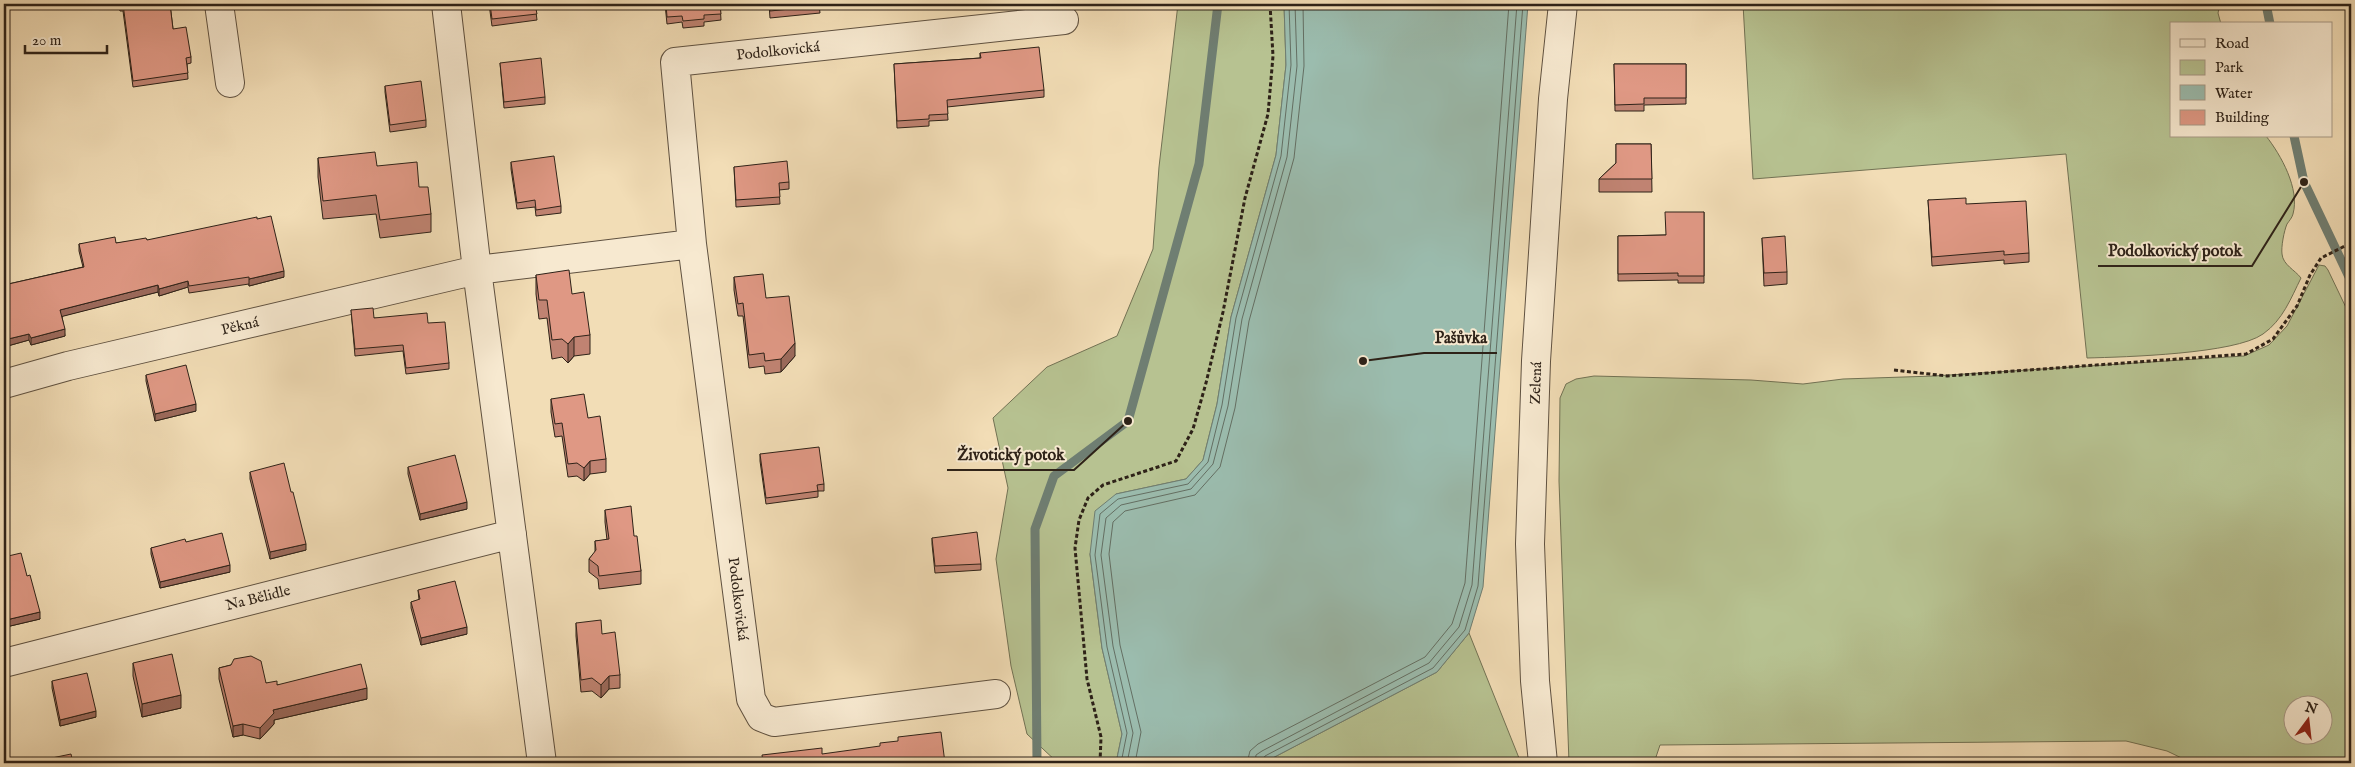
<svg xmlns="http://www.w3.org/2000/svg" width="2355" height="767" viewBox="0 0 2355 767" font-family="'IM FELL English',serif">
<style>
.green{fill:#b7c291;stroke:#727254;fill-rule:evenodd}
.water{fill:#9bbcae;stroke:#6f7e72}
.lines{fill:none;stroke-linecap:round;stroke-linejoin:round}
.shore{stroke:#646f63;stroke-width:1}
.stream{stroke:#6f7e72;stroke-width:9}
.minor-casing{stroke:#5f5140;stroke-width:30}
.path{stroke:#2e2218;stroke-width:3;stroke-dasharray:4 2.5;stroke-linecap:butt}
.minor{stroke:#f7e9d0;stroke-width:28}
.wall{fill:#c08372;stroke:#2e2218}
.shaded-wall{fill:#9c6a5c;stroke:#2e2218}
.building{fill:#df9884;stroke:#2e2218}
.labels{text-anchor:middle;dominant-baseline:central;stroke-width:4;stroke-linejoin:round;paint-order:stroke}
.street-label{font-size:15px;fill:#2e2218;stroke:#f7e9d0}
.leader{fill:none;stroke:#2e2218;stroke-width:2}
.callout-dot{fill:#2e2218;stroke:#f7e9d0;stroke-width:2}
.callout-label{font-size:16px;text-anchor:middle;font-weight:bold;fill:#2e2218;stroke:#f7e9d0;stroke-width:4;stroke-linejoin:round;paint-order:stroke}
</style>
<rect width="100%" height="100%" fill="#f2ddb6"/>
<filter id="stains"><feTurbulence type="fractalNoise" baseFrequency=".004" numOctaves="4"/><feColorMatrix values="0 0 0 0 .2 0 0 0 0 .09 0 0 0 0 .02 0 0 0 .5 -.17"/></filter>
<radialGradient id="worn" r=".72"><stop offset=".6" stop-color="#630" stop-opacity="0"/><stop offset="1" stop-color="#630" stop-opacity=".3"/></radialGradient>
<!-- green -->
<path class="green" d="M1178 4H1284L1286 65 1276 155 1231 317 1217 404 1203 460 1186 479 1116 494 1090 554 1102 648 1122 734 1116 763H1058L1027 734 1011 666 996 559 1008 488 993 418 1047 367 1117 336 1153 249 1159 167Z
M1743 4H2220L2218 13 2221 24H2171V136H2266C2281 155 2300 189 2293 214 2292 218 2289 221 2287 224 2284 231 2281 247 2282 254 2283 265 2295 270 2301 278 2291 298 2283 320 2263 334 2235 354 2125 357 2087 358L2066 154 1753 179Z
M2319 265 2325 266 2328 270 2351 318V763H2192L2167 751 2126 741 1660 745 1654 763H1569L1559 481 1560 398 1566 384 1576 379 1594 376 1751 380 1803 384 1843 379 1934 376 2244 356 2269 345 2287 326ZM2322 704V734H2292V704Z
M1469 633 1521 763H1263L1437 672Z"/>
<!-- water -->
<path class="water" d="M1284 4H1528L1483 587 1469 633 1437 672 1263 763H1116L1122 734 1102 648 1090 554 1095 511 1116 494 1186 479 1203 460 1217 404 1231 317 1276 155 1286 65Z"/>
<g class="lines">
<!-- shore -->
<path class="shore" d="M1121 763 1127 733 1107 647 1095 555 1100 514 1118 499 1188 484 1208 462 1222 405 1236 318 1281 156 1291 65 1289 4
M1127 763 1133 733 1113 646 1101 555 1106 518 1121 505 1191 489 1213 464 1228 406 1242 319 1287 157 1297 66 1295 4
M1135 763 1141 732 1120 645 1109 554 1113 522 1125 511 1195 495 1220 467 1235 408 1249 321 1294 158 1304 66 1303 4
M1247 763 1250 751 1258 744 1425 657 1452 624 1465 583 1509 4
M1255 763 1256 755 1262 751 1429 663 1459 627 1472 585 1517 4
M1261 763 1265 756 1433 668 1465 630 1478 586 1523 4"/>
<!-- stream -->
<path class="stream" d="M2266 4 2270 24
M2294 136 2304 182 2351 281
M1037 763 1035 529 1054 476 1128 421 1199 164 1218 4"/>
<!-- minor casing -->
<g class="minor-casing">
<path id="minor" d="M219 4 230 83
M446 4 477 270 542 763
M692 244 751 699 761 717 774 722 996 694
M4 384 68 366 477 270 692 244 675 62 1064 20
M4 663 512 534
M1543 763 1535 681 1530 544 1536 361 1553 99 1563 4"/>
</g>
<!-- path -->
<path class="path" d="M1894 370 1947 376 2246 354 2273 339 2297 306 2310 275 2321 258 2351 243
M1100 763 1101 737 1087 679 1075 548 1079 520 1088 498 1103 485 1176 461 1193 429 1206 383 1223 312 1245 198 1268 114 1273 56 1270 4"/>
<!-- minor -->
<use href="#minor" class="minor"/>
</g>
<!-- wall -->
<path class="wall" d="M118 4H170L173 29 191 57V63L187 64 188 79 133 87 123 11H120Z
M489 4H535L537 20 492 26Z
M665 4H720L721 20 704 22V26L683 28 682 22 667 24Z
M769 4H819L820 13 770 18Z
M890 4H913L890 6Z
M980 53 1044 90V97L947 107 948 120 929 121V126L897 128 894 64 980 58Z
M500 63 545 97V104L504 108Z
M1614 64H1686V104L1644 105V111H1615Z
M385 86 426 120V127L390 132 385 92Z
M1616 144H1651L1652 192H1599V179L1616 163Z
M318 158 377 166 419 187 431 214V232L380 238 376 214 323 219 318 177Z
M511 162 561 206V213L536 216 535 207 517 209 511 169Z
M734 167 789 182V189L779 190 780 204 736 207Z
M1928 200 1966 204 2029 253V262L2004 264V260L1932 266Z
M1704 212V283H1678V280L1618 281V236L1666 235Z
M1762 238 1787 272V284L1764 286Z
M147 240 284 277 249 286V284L189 293 188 287 159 296 158 292 62 316 65 336 31 345 29 340 4 347V285L83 267 79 251V244L116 243Z
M536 275 572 294 590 335V354L574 356 568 363 562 357 552 359 547 318 539 319 536 294Z
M734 277 766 298 795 356 781 372 765 374 764 366 749 368 743 316H738L734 290Z
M351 310 374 318 428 323 449 363V369L406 374 403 351 355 356Z
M146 375 196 411 155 421 146 381Z
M551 399 588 418 606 459V472L590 474 584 481 577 476 568 477 562 436 555 437 551 412Z
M760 454 824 484V491H818V497L766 504 760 461Z
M408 467 467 509 420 520 408 474Z
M250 472 306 550 270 559 250 479Z
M605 510 634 536 641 571V584L599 589 598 579 589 572V559L595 552V541L607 540 605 522Z
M932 538 981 564V570L935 573 932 544Z
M186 542 230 572 160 588 151 554V548Z
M4 557 27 576 40 619 6 627 4 619Z
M418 590 467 634 421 645 411 608V602L419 600Z
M576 623 602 634 620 675V688L609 689 601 698 592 691 581 692 576 636Z
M133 663 181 708 142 717 133 676Z
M231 665 266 683 367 699 274 720V724L260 739 243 735 233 737 219 679V668Z
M52 681 96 717 60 726 52 688Z"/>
<!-- shaded-wall -->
<path class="shaded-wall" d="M284 271V277L249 286V279Z
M188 281V287L159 296V289Z
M158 285V292L60 317V310Z
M65 329V336L31 345V338Z
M29 334V340L4 347V340Z
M574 337V356L568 363V344Z
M795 343V356L781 372V359Z
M196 404V411L155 421V414Z
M590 461V474L584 481V468Z
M467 502V509L420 520V514Z
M306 544V550L270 559V552Z
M230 565V572L160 588V582Z
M40 612V619L6 627V620Z
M467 627V634L421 645V638Z
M609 676V689L601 698V685Z
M367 688V699L274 720V724L260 739V728L273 710Z
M181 695V708L142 717V704Z
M96 711V717L60 726V720Z
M243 724V735L233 737V726Z"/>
<!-- building -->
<path class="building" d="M120 4H170L173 29 186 27 191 57 186 58 188 73 133 81 123 4 120 5Z
M490 4H535L537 14 492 19Z
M666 4H720L721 14 704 15V19L683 21 682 16 667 17Z
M769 4H819L820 6 770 11Z
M1039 47 1044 90 947 100 948 114 929 115V119L897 121 894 64 981 58 980 53Z
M541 58 545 97 504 102 500 63Z
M1614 64H1686V98H1644V104L1615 105Z
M421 81 426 120 390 125 385 86Z
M1616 144H1651L1652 179H1599L1616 163Z
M375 152 377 166 417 162 419 187H428L431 214 380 220 376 195 323 201 318 158Z
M554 156 561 206 536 210 535 200 517 203 511 162Z
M787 161 789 182 779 183 780 197 736 200 734 167Z
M1966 198V204L2026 201 2029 253 2004 255V251L1932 257 1928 200Z
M1665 212H1704V276H1678V273L1618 274V236L1666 235Z
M271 216 284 271 249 279V277L189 286 188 281 159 289 158 285 60 310 65 329 31 338 29 334 4 340V285L84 267 79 244 115 237 116 243 146 238 147 240 257 217V219Z
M1785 236 1787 272 1764 273 1762 238Z
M569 270 572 294 584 292 590 335 574 337 568 344 562 339 552 340 547 300H539L536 275Z
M763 274 766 298 789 296 795 343 781 359 765 361 764 353 749 355 743 303 738 304 734 277Z
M373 308 374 318 427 313 428 323 445 322 449 363 406 368 403 345 355 349 351 310Z
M186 365 196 404 155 414 146 375Z
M584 394 588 418 600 416 606 459 590 461 584 468 577 463 568 464 562 423 555 424 551 399Z
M819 447 824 484 817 485 818 491 766 498 760 454Z
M455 455 467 502 420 514 408 467Z
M284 463 291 492H293L306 544 270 552 250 472Z
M631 506 634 536H637L641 571 599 576 598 566 589 559 596 550 595 541 609 539 605 510Z
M977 532 981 564 935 566 932 538Z
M222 533 230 565 160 582 151 548 185 539 186 542Z
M21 553 27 576 30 575 40 612 6 620 4 612V557Z
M455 581 467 627 421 638 411 602 420 599 418 590Z
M601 620 602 634 615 632 620 675 609 676 601 685 592 678 581 680 576 623Z
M172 654 181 695 142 704 133 663Z
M251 656 261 661 266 683 277 681V685L361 664 367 688 273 710 274 713 260 728 243 724 233 726 219 668 231 665 234 659Z
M87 673 96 711 60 720 52 681Z
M941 732 945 763H763L762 755 822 748V754L880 746V743L898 741V737Z
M4 735 11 763H4Z
M71 754 73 763H48L47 759Z"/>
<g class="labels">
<!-- street labels -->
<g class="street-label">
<text transform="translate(778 51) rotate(-6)">Podolkovická</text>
<text transform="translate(240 326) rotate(-13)">Pěkná</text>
<text transform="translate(1536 383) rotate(-88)">Zelená</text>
<text transform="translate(258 598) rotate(-14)">Na Bělidle</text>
<text transform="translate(738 599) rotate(83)">Podolkovická</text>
</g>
</g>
<!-- callouts -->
<path class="leader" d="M2304 182L2252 266H2098M1363 361L1424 353H1497M1128 421L1074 470H947"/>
<g class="callout-dot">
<circle cx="2304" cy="182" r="5"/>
<circle cx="1363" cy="361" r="5"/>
<circle cx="1128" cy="421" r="5"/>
</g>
<g class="callout-label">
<text x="2175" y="256">Podolkovický potok</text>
<text x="1461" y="343">Pašůvka</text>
<text x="1011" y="460">Životický potok</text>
</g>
<!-- margin -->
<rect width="2355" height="767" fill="none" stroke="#f2ddb6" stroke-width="20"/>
<rect x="5" y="5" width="2345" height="757" fill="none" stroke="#2e2218" stroke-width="2.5"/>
<rect x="10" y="10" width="2335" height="747" fill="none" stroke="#2e2218"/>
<!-- legend -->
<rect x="2170" y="22" width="162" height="115" fill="#f7e9d0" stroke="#a79986"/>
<rect x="2180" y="39" width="25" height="8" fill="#f7e9d0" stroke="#a79986"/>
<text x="2215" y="48" font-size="15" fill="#2e2218">Road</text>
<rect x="2180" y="60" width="25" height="15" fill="#b7c291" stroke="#a79986"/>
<text x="2215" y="72" font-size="15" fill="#2e2218">Park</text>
<rect x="2180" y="85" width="25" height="15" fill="#9bbcae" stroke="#a79986"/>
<text x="2215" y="98" font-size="15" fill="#2e2218">Water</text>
<rect x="2180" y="110" width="25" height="15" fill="#df9884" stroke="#a79986"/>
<text x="2215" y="122" font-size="15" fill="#2e2218">Building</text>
<!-- north arrow -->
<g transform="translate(2308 720) rotate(15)"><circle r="24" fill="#f7e9d0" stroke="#a79986"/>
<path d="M0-4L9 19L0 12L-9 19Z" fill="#8f2418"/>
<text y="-8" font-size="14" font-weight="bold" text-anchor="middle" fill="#2e2218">N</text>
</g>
<!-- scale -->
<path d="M25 45v8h82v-8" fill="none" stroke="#2e2218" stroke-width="2.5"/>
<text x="32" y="45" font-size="15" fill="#2e2218" stroke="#f7e9d0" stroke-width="4" paint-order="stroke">20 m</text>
<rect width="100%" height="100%" filter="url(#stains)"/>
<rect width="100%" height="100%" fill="url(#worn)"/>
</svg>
